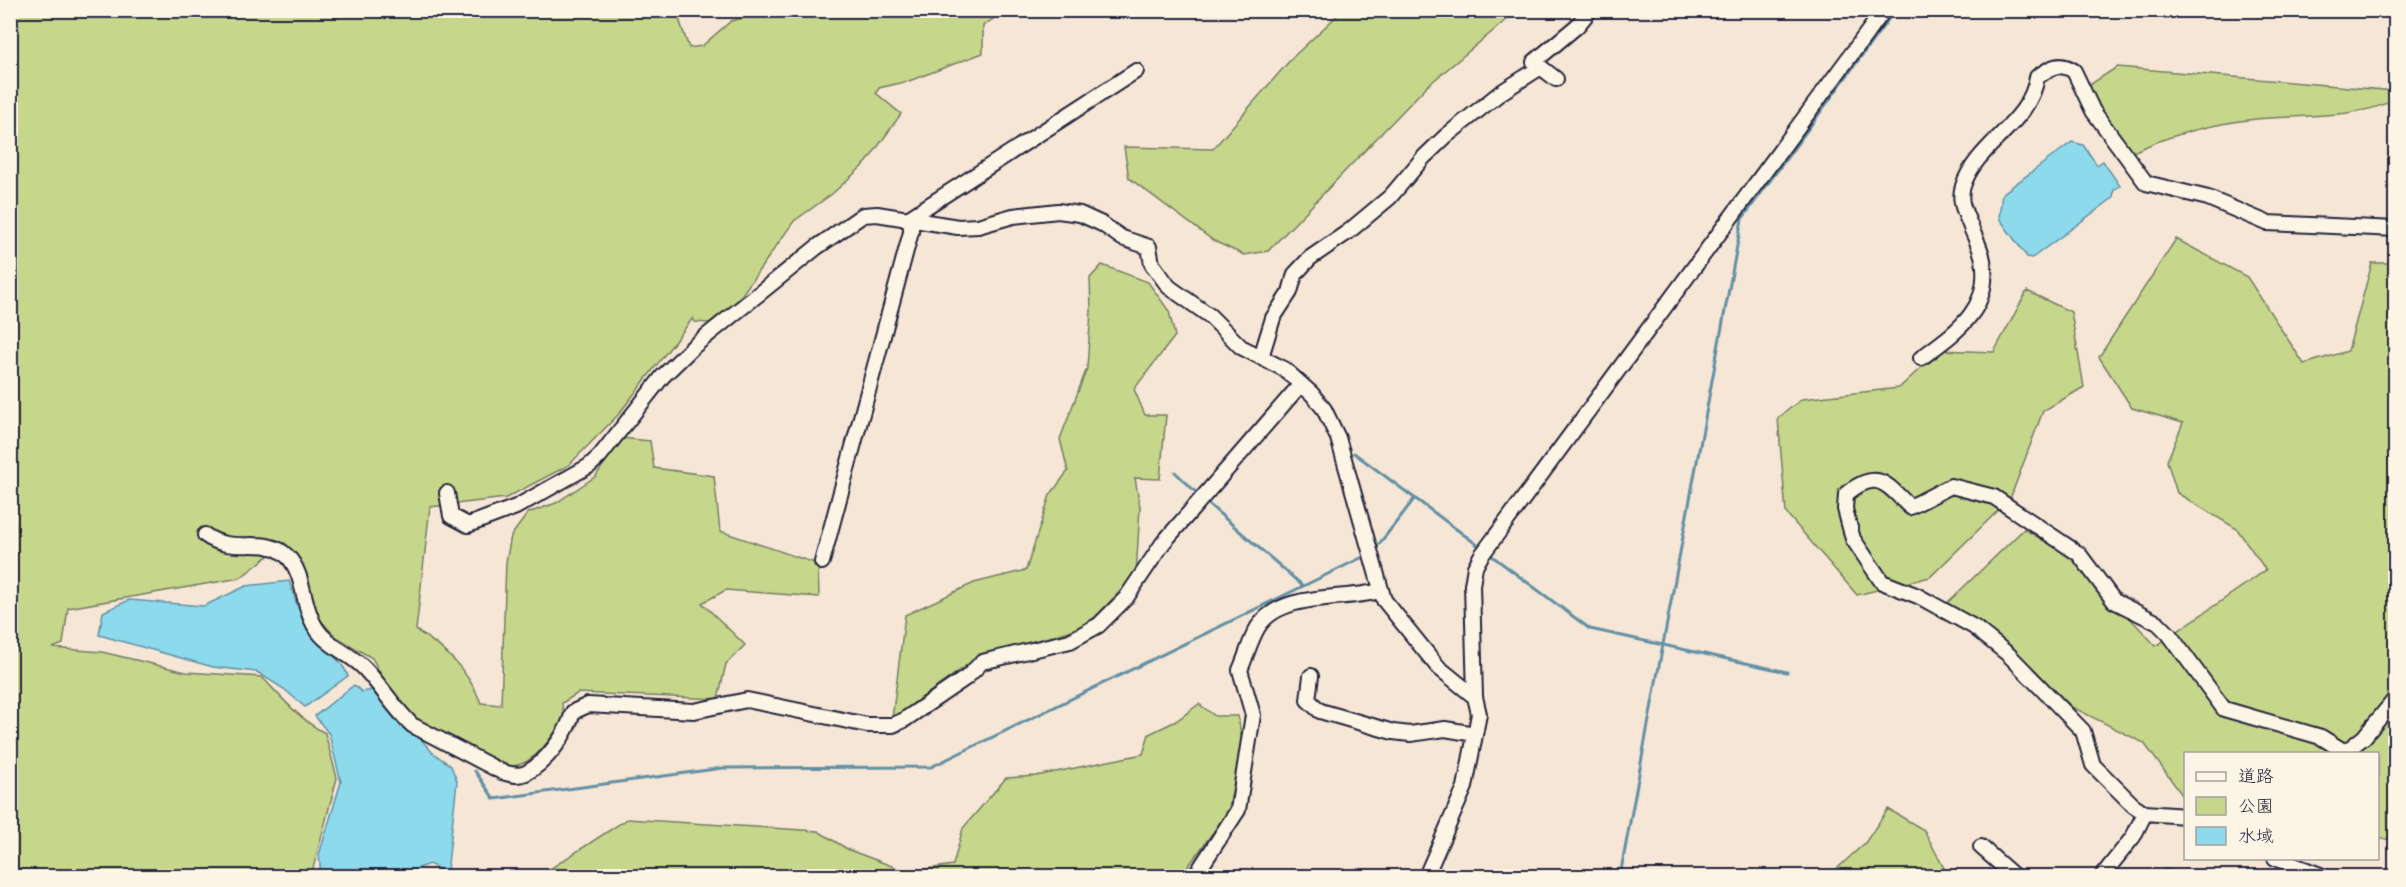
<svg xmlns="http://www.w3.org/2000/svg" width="2406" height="887" viewBox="0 0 2406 887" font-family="Pangolin,'Klee One',sans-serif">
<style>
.green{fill:#c6d78b;stroke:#747c63;stroke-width:1.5}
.water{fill:#8cdaeb;stroke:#6290a5;stroke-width:1.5}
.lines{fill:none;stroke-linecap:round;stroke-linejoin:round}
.stream{stroke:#6290a5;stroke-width:3}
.minor-casing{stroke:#22223b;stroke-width:18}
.minor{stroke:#fcf5e5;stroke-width:14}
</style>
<rect width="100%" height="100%" fill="#f6e6d5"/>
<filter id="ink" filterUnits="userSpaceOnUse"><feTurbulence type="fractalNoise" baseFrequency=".0167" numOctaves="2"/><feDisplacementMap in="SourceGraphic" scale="12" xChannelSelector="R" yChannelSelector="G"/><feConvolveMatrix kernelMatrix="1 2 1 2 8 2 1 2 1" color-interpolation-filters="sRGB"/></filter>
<g filter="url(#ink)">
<!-- green -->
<path class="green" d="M10 11H680V22L689 48 702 46 731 21 770 11H1030L999 15 983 26V53L909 81 879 88 876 93 901 114 867 162 832 194 794 221 736 303 709 323 695 322 693 318 618 415 569 465 506 498 430 507 416 630C446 649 468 670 481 703L501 705 506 562 511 536 528 513 556 503 596 476 621 438 650 441 654 468 714 476 720 531 818 564 819 597 726 590 702 603 745 645 726 664 718 699 578 693 562 703 564 720C547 741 536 765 507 767L414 719 399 706 372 658 335 636 317 616 300 561 285 543 240 578 68 608 63 644 53 648 102 652 186 672 262 677C282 698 300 720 325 733L337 778 311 876H11Z
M1342 11H1517L1426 87 1268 251 1244 255 1214 241 1129 178 1124 147 1213 149 1292 58Z
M2117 67 2395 91 2396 98C2365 119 2293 115 2256 119 2211 124 2167 135 2127 155L2089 90 2091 84Z
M2176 239 2247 277 2304 364 2348 351 2372 263H2395V839H2378V754H2186L2185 799 2144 743 2072 707 1983 623 1946 604 2024 529 2075 559 2156 646 2266 570 2237 529 2177 493 2167 461 2183 423 2132 408 2099 357Z
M1102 265 1148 282 1169 311 1175 336 1134 389 1145 415H1166L1160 479 1135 478 1140 507 1136 575 1086 626 977 658 892 719 905 615 974 583 1026 570 1050 495 1068 471 1060 439 1087 368 1091 311 1090 278Z
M2027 291 2071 312 2084 387 2043 411 2010 499 1930 577 1857 595 1786 513 1778 418 1802 399 1899 388 1940 350 1994 352Z
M1199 704 1215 716H1238L1242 741 1228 812 1181 876H539L627 819 818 831 849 850 908 872 953 865 963 828 1006 778 1036 776 1143 754 1149 734 1176 721Z
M1888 809 1924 830 1948 876H1829L1865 843Z"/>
<!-- water -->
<path class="water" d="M2072 142 2083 145 2097 165 2103 161 2120 186 2114 190 2113 198 2032 258 2027 257 1999 218 2002 194Z
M289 581C296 600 300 621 314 637 325 652 342 658 348 676L305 707 284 689 257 672 213 667 99 635 103 612 129 600 204 606 246 586Z
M354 685 362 692 372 690 401 727 420 738 432 752 451 766 457 781 447 873 429 864 413 870 412 876H321L319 855 341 782 329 734 315 716Z
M2165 869 2204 876H2152Z"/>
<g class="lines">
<!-- stream -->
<path class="stream" d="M1354 453 1483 549
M1175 472 1200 496
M1205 501 1303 586
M1373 552 1415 498
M1488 553 1590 629 1787 672
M475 771 494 799 723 768 931 767 1367 555
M1620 876 1742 219 1895 10"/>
<!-- minor casing -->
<g class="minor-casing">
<path id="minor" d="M1556 79 1534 62 1577 26 1590 10
M906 220 1136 71
M1261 357 1273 318 1290 292 1295 274 1310 258 1348 232 1390 197 1423 158 1446 136 1500 93 1541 67
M1921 358C1956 332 1992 309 1983 260 1981 248 1974 236 1970 225 1965 212 1958 201 1963 186 1977 143 2030 124 2037 77 2050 68 2059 61 2074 71L2093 111 2146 183 2208 198 2267 223 2396 229
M447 493 451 516 468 525 516 507 589 466 599 457 663 376 694 346 817 247 863 215 877 214 958 227 978 226 1013 216 1058 211 1080 214 1102 224 1122 238 1149 247 1152 264 1169 287 1210 316 1241 347 1284 369 1312 394 1324 409 1338 438 1384 600 1438 667 1475 697 1479 714 1465 787 1426 876
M205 535C233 556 265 534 287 556 305 573 302 607 316 628 328 647 350 653 365 669 382 687 394 708 412 725L502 772C510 774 518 777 526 773 547 762 567 734 573 712L588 705 694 711 747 700 867 725H893L904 720 967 677 982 662 1070 641 1099 625 1126 598 1163 543 1301 384
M822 562 911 232V220
M1311 676 1308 700 1320 711 1393 732 1410 734 1445 729 1475 734
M1475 697 1472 585 1475 567 1481 556 1884 10
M2186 816 2145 813 2133 805 2093 765 2083 731 2009 655 1974 627 1918 596 1882 582 1853 539 1845 509 1846 494C1878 468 1886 484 1910 507L1951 486 1994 497 2079 554 2114 601 2158 623 2169 634 2224 709 2321 737 2345 752 2364 737 2396 698
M1981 847 2014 876
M2275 858 2323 876
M1195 876 1238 810 1253 715 1240 670C1246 657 1250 640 1258 627 1281 591 1343 601 1380 591
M2102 876 2133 837 2145 813"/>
</g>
<!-- minor -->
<use href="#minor" class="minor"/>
</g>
</g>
<!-- margin -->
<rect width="2406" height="887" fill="none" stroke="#fcf5e5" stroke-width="36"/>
<rect x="18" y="18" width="2370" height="851" fill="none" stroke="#22223b" stroke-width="2" filter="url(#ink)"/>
<!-- legend -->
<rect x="2184" y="752" width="195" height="108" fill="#fcf5e5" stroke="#a5a1a1" stroke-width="1.5"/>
<rect x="2196" y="772" width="30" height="9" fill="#fcf5e5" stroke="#a5a1a1" stroke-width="1.5"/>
<text x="2238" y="782" font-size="18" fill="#22223b">道路</text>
<rect x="2196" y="797" width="30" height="18" fill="#c6d78b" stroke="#a5a1a1" stroke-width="1.5"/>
<text x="2238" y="812" font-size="18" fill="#22223b">公園</text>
<rect x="2196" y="827" width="30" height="18" fill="#8cdaeb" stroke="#a5a1a1" stroke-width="1.5"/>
<text x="2238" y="842" font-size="18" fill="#22223b">水域</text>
</svg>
